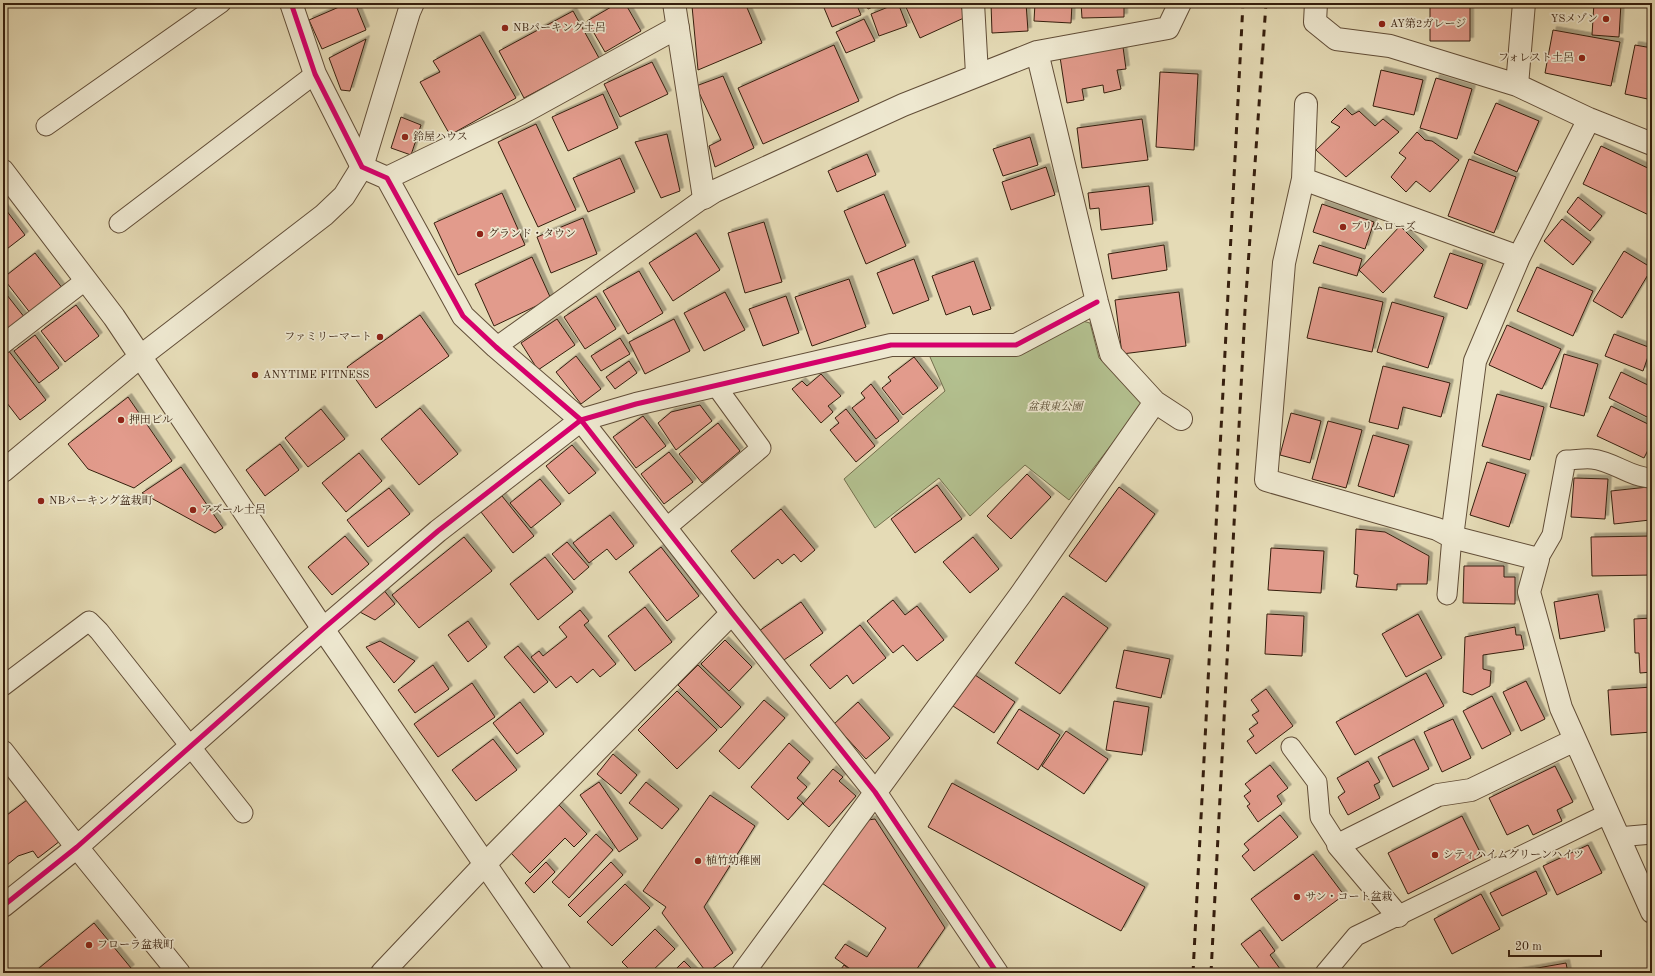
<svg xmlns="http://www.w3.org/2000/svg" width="1655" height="976" viewBox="0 0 1655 976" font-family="'Old Standard TT','Noto Serif JP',serif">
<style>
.green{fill:#b3c08f;stroke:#74704e}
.building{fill:#e29b8c;stroke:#361f0e;filter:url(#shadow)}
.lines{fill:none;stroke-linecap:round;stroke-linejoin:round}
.service-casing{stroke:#624e38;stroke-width:21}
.minor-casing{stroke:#624e38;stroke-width:24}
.tertiary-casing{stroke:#624e38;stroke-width:24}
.service{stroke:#eee8d0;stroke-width:19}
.minor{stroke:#eee8d0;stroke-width:22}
.tertiary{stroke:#eee8d0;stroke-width:22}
.rail{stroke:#361f0e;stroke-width:3;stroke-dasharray:7 7;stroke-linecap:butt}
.cycleway-casing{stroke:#eee8d0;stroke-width:8}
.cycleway{stroke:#d6006c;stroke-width:5}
.poi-dot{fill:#8f2418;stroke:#eee8d0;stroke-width:1.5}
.labels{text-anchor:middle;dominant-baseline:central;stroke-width:3.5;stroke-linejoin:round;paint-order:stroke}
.poi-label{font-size:11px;fill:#361f0e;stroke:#eee8d0;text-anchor:start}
.park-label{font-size:11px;font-style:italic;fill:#5c4f35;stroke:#eee8d0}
</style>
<defs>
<filter id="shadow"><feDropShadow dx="3.5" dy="-3.5" stdDeviation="0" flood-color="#0004"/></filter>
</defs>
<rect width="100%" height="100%" fill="#e5dbb6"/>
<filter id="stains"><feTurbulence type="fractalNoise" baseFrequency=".005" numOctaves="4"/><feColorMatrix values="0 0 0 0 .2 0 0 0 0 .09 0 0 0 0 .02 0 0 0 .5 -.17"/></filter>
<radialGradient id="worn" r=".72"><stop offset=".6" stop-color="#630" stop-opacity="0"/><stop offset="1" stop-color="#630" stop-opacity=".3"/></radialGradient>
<!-- green -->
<path class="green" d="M1075 319 1090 323 1099 358 1140 392 1141 406 1069 500 1025 465 970 516 939 478 875 528 844 479 945 391 930 357 942 351 1012 355Z"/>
<!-- building -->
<path class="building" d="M337 3H355L366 30 322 49 309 20 339 7Z
M618 3H625L641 31 605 52 587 21Z
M699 3H745L762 43 698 70 692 6Z
M822 3H856L861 15 832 27Z
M865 3H882L868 9Z
M898 3 907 26 879 36 871 14Z
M904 3H959L966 17 920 38Z
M991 3H1026L1028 31 992 33Z
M1035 3H1072L1071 23 1034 21Z
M1081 3H1124V17L1082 18Z
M1594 3H1621L1619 37 1592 35Z
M1430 6H1470V41H1430Z
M573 11 599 58 524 98 499 51Z
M864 19 875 41 846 53 836 32Z
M1553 30 1620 42 1611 86 1545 73Z
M480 35 516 98 450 135 420 82 440 72 433 61Z
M366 39 350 91 341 90 329 58Z
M834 45 859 101 763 144 738 88Z
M1635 45 1652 48V100L1625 94Z
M1123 47 1126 69 1117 70 1121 89 1104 93 1103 85 1082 89 1084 100 1067 103 1060 57Z
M652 62 668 94 620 117 604 84Z
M1381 70 1423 80 1414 115 1373 106Z
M1160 72 1198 74 1194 150 1156 147Z
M723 76 754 148 715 167 709 146 721 140 696 86Z
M1436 78 1472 89 1457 139 1420 128Z
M603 94 618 128 568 151 552 117Z
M1496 103 1539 121 1517 172 1474 153Z
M1345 108 1352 115 1359 111 1375 126 1383 119 1399 132 1346 177 1316 150 1340 127 1331 122Z
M401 117 421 125 411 155 391 148Z
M1142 119 1148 160 1082 168 1077 128Z
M536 124 576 210 538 227 498 142Z
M1417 132 1425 140 1432 141 1459 160 1430 192 1416 181 1406 192 1391 177 1406 158 1399 153Z
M667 134 680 191 661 198 635 142Z
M1030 137 1038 165 1003 176 993 149Z
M1601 146 1652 170 1651 216 1583 184Z
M867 154 876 175 837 192 828 171Z
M620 158 635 192 588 212 573 178Z
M1469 159 1516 177 1494 233 1448 216Z
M1046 167 1055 195 1011 210 1002 182Z
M1149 186 1153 224 1101 230 1099 208 1090 209 1088 193Z
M502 193 525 245 458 275 434 223Z
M884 194 906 246 866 264 844 211Z
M1578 197 1602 216 1590 231 1567 212Z
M1322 204 1374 222 1365 249 1313 232Z
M3 206 25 235 3 252Z
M583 218 597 254 551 273 537 237Z
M1562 219 1591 242 1573 265 1544 241Z
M764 222 782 282 745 293 728 233Z
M1400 226 1424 250 1383 293 1359 270Z
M696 233 720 270 673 301 649 263Z
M1164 245 1167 270 1112 279 1108 254Z
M1319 245 1362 259 1357 276 1313 263Z
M1624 251 1652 268 1622 318 1593 301Z
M35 253 63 289 31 314 3 278Z
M1450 253 1483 264 1467 309 1434 297Z
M532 257 551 299 494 326 475 284Z
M914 259 929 300 893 314 877 273Z
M974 261 991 309 973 315 970 306 946 315 932 276Z
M1537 267 1593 291 1573 336 1517 311Z
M639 271 663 313 628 334 603 291Z
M849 279 866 327 812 346 795 297Z
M1319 287 1383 302 1372 352 1307 338Z
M3 290 25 318 3 335Z
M725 292 745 330 704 351 684 313Z
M1179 292 1186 346 1122 354 1115 300Z
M596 296 616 329 585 349 564 317Z
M786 296 799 333 763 346 749 309Z
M1392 302 1444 317 1428 368 1377 352Z
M76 305 99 336 65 362 41 331Z
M420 315 449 356 376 408 347 367Z
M557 319 575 345 538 370 521 343Z
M674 319 690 351 645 374 629 342Z
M1507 325 1561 349 1542 389 1489 365Z
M1614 334 1651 348 1643 371 1605 356Z
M35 335 59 368 39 383 14 351Z
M620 338 630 354 601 371 591 356Z
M8 350 46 400 20 420 3 398V353Z
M1564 354 1598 364 1584 416 1550 407Z
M576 356 601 389 581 404 556 372Z
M914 357 938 388 903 415 882 388 891 381 888 377Z
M629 361 637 373 615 389 606 377Z
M1383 366 1450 383 1441 417 1403 407 1398 429 1369 422Z
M1652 369V379L1648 377Z
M1621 372 1652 387V407L1647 417 1609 398Z
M821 374 841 396 828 406 833 412 821 423 792 389 802 381 807 386Z
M871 384 899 421 876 439 852 408 865 398 861 393Z
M1497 394 1544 407 1530 460 1482 446Z
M128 397 172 461 134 488 88 469 68 444Z
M700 405 712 421 676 450 658 423 671 412Z
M1611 406 1652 426V442L1644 458 1597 436Z
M420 408 458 454 419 485 381 439Z
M321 409 345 439 308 467 285 438Z
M846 409 875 446 856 462 830 430 839 423 835 418Z
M1291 413 1321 421 1310 463 1280 455Z
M643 416 666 446 636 468 613 437Z
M1328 421 1362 430 1346 488 1312 479Z
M718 423 740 451 702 483 679 454Z
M1373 435 1409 445 1394 497 1358 486Z
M280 444 299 470 265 496 246 470Z
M572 445 596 473 569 494 546 466Z
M669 452 693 482 664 504 641 474Z
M359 453 382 481 346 512 322 483Z
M1487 462 1526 474 1509 527 1470 515Z
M181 467 223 528 215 533 142 493Z
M1027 474 1051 497 1011 539 987 516Z
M1574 478 1608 479 1605 519 1571 517Z
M540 479 561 504 531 528 510 503Z
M937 485 962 519 915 553 891 519Z
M1119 487 1155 514 1106 582 1069 556Z
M1648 487 1650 520 1614 524 1611 491Z
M389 488 410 514 368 547 347 520Z
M1651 492H1652V528H1650Z
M502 496 534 536 513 553 481 512Z
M781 509 815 550 801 562 794 554 782 564 778 559 754 579 731 551Z
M610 515 634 546 616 560 607 549 589 563 573 543Z
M1356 529 1385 532 1429 556 1427 584H1397V590L1356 587 1358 575 1354 574Z
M345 536 369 564 332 595 308 567Z
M1652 536V575L1592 576 1591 537Z
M464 537 492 571 419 628 392 595Z
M973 537 999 569 970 593 943 562Z
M567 542 589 567 574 580 552 554Z
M661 547 699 596 667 621 629 572Z
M1271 548 1324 551 1321 593 1268 590Z
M545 557 573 592 538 620 510 584Z
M1464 566H1504V577H1515V604L1463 603Z
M382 588 395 604 375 620 356 610Z
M1598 594 1605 631 1560 639 1554 602Z
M1063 596 1108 628 1060 694 1015 663Z
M893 600 905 615 917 606 944 640 917 661 903 645 893 653 867 621Z
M801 602 823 633 781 662 759 631Z
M645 607 672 642 635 671 608 636Z
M580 610 589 621 584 625 616 664 600 677 593 669 577 683 571 676 556 688 531 657 539 651 543 656 567 637 559 627Z
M1267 614 1304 616 1302 656 1265 654Z
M1418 614 1442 658 1406 677 1382 634Z
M1652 618V672L1640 673 1639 653H1635L1634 619Z
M468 621 487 647 468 662 448 635Z
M860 625 886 658 853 684 847 675 830 689 810 665Z
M1515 627 1516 635H1521L1524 649 1483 655V669L1491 671 1490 686 1472 695 1463 692 1465 637Z
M725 640 752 667 729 691 701 664Z
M380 641 415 661 394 683 366 647Z
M518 646 548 682 534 693 504 657Z
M1124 650 1170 659 1161 698 1116 688Z
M433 665 449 689 415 713 398 690Z
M698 665 741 707 721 728 678 685Z
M1426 673 1444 706 1355 755 1336 722Z
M975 675 1015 702 994 733 953 706Z
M1526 681 1545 719 1521 731 1503 692Z
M472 683 495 717 438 757 414 724Z
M1652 687V732L1611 735 1608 690Z
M1266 689 1293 726 1256 754 1247 741 1254 736 1249 729 1258 723 1252 715 1259 711 1251 700Z
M677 691 717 730 677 769 638 730Z
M1492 696 1511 734 1482 749 1463 711Z
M764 700 785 718 739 769 719 751Z
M1114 701 1149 707 1142 755 1106 750Z
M520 702 544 734 517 754 493 723Z
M858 702 890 738 866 759 834 724Z
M1019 709 1060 735 1038 770 997 743Z
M1453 719 1471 758 1442 772 1424 732Z
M1066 731 1108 759 1084 794 1042 766Z
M493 739 517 770 476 801 452 770Z
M1414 739 1429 769 1393 787 1378 757Z
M789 743 810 762 797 778 807 787 797 798 803 803 788 820 751 787Z
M613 754 637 775 621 794 597 774Z
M1368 761 1380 782 1374 785 1380 798 1348 815 1338 797 1345 792 1337 778Z
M1270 765 1288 788 1277 796 1282 804 1258 822 1247 806 1250 804 1244 796 1251 791 1245 784Z
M1555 766 1573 802 1557 810 1562 821 1533 835 1528 825 1507 835 1489 798Z
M833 769 843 777 839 781 856 796 829 827 803 804Z
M599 782 638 839 619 852 580 795Z
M646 782 679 809 662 829 629 803Z
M952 783 1145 887 1121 931 928 827Z
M710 795 755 826 704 907 733 953 707 973 662 913 666 907 643 891Z
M27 800 60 841 38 858 33 851 18 856 7 865 3 860V818Z
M559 805 587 834 574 847 565 838 530 873 511 853Z
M1280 815 1298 837 1254 871 1242 856 1249 850 1244 844Z
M1462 816 1482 856 1408 894 1388 853Z
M875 819 945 928 914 973H856L835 958 845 944 867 957 886 928 819 881 861 821Z
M596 834 613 850 569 898 552 882Z
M1588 845 1602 873 1557 895 1543 866Z
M1313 854 1344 895 1282 941 1251 899Z
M546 862 555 872 534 893 525 883Z
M611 862 623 875 580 917 568 905Z
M1536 871 1547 894 1502 916 1490 893Z
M625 884 650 908 612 946 587 922Z
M1481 894 1500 929 1452 954 1434 919Z
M94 923 131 968 125 973H33Z
M655 929 675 949 650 973H633L622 962Z
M1260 930 1275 951 1270 955 1283 973H1263L1241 944Z
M684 961 696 973H672Z
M1566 963 1568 973H1509Z
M844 965 854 973H838Z"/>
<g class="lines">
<!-- service casing -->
<g class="service-casing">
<path id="service" d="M46 126 221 3
M119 223 315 74
M3 344 86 280
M496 347 704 198
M666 528 761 448 716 386
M1538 559 1552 535 1566 460C1575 460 1584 458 1592 459 1613 461 1631 478 1652 478
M1447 595 1452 537
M3 686 89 621 99 631 243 813
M1291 747 1317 782 1320 817 1338 845
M1618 837 1652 834
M1325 973 1356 936 1607 814"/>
</g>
<!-- minor casing -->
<g class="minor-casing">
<path id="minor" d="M291 3 315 74 362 167 387 178 463 316 496 347 581 420 732 613 875 792 997 973
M674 3 704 198 715 191 903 105 1037 52 1168 28 1180 3
M973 3 977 74
M1316 3 1315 22 1336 39 1390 46 1517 85 1589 119 1652 144
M1037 52 1097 302 1111 354 1155 402 1181 419
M1517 85 1524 3
M1306 104 1303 179 1284 263 1266 480 1437 529 1452 537 1538 559 1529 592 1561 708 1652 912
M387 178 520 114 678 27
M1303 179 1519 257
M1452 537 1475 361 1519 257 1589 119
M3 752 72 841 179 973
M3 906 77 847 323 629 438 531 581 420 636 404 891 345H1016L1097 302
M1398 916 1338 845 1438 795 1471 790 1575 740
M382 973 485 864 732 613
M743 973 1021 594 1155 402"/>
</g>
<!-- tertiary casing -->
<g class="tertiary-casing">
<path id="tertiary" d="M3 171 114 317 323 629 560 973
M3 471 141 356 324 215 344 196 362 167 409 12 413 3"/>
</g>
<!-- service -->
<use href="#service" class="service"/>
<!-- minor -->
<use href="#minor" class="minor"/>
<!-- tertiary -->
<use href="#tertiary" class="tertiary"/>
<!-- rail -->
<path class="rail" d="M1193 973 1243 3
M1211 973 1245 310 1266 3"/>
<!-- cycleway casing -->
<g class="cycleway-casing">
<path id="cycleway" d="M291 3 315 74 362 167 387 178 463 316 496 347 581 420 732 613 875 792 997 973
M3 906 77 847 323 629 438 531 581 420 636 404 891 345H1016L1097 302"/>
</g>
<!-- cycleway -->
<use href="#cycleway" class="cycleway"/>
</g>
<!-- markers -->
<g class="poi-dot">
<circle cx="1606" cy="19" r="4"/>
<circle cx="1382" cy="24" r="4"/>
<circle cx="505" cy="28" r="4"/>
<circle cx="1582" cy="58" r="4"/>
<circle cx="405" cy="137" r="4"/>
<circle cx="1343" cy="227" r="4"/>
<circle cx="480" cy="234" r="4"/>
<circle cx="380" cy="337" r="4"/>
<circle cx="255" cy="375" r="4"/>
<circle cx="121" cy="420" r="4"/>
<circle cx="41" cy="501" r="4"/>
<circle cx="193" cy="510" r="4"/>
<circle cx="1435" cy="855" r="4"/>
<circle cx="698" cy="861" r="4"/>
<circle cx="1297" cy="897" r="4"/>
<circle cx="89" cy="945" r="4"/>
</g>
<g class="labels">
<!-- poi labels -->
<g class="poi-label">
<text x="1598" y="19" text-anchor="end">YSメゾン</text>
<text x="1390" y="24">AY第2ガレージ</text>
<text x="513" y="28">NBパーキング土呂</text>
<text x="1574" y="58" text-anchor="end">フォレスト土呂</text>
<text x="413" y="137">鈴屋ハウス</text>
<text x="1351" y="227">プリムローズ</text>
<text x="488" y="234">グランド・タウン</text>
<text x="372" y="337" text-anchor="end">ファミリーマート</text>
<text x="263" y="375">ANYTIME FITNESS</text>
<text x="129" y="420">押田ビル</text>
<text x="49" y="501">NBパーキング盆栽町</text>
<text x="201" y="510">アズール土呂</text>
<text x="1443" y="855">シティハイムグリーンハイツ</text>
<text x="706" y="861">植竹幼稚園</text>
<text x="1305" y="897">サン・コート盆栽</text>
<text x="97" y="945">フローラ盆栽町</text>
</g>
<!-- park labels -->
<g class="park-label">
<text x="1055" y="407">盆栽東公園</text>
</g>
</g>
<!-- margin -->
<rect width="1655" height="976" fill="none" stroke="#e5dbb6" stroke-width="16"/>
<rect x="4" y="4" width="1647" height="968" fill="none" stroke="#361f0e" stroke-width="2"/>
<rect x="8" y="8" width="1639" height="960" fill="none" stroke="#361f0e"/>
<!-- scale -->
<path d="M1509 950v6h92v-6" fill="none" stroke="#361f0e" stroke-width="2"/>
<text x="1515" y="950" font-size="12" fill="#361f0e" stroke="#eee8d0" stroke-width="3" paint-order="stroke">20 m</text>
<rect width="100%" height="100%" filter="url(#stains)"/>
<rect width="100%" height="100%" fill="url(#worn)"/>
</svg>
